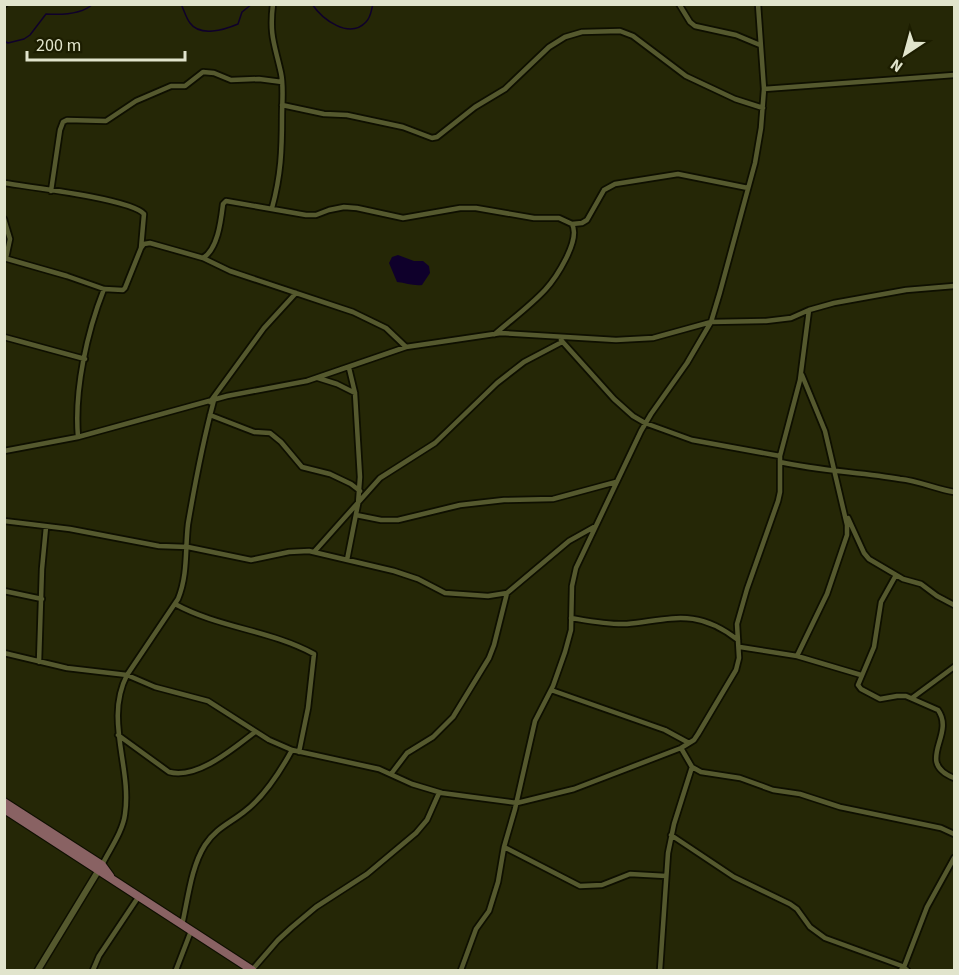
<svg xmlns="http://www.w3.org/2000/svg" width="959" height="975" viewBox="0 0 959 975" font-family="'Source Sans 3',sans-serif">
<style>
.water{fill:#0f002b}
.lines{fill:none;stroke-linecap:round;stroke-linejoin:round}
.stream{stroke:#0f002b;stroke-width:1.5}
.minor-casing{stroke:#0e0f00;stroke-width:8}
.tertiary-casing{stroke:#0e0f00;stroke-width:9}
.primary-casing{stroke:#0e0f00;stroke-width:10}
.minor{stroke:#55592e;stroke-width:4.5}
.tertiary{stroke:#55592e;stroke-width:6}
.primary{stroke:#896263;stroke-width:8}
</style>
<rect width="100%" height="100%" fill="#252706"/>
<!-- water -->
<path class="water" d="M398 255 414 261H423L429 266 430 273 422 285C413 286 406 283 397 282L389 263 392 257Z"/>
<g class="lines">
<!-- stream -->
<path class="stream" d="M181 4C184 10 186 18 190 23 200 37 224 30 238 24L242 12 252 4
M312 4C322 19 349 40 366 22 371 17 371 11 373 4
M4 41 8 43 24 39 30 35 46 14C61 15 81 15 93 4"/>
<!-- minor casing -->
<g class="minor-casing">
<path id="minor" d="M679 4 690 22 695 26 736 35 760 45
M4 5 5 4
M764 89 954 75
M282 105 324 114 347 115 403 127 432 138 437 137 475 107 505 89 549 47 565 37 582 32 620 31 633 36 686 76 735 99 763 108
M4 183C30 187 131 199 144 214L141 248 125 288 123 290 104 289 67 276 4 258
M51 191 60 130 63 122 67 120 106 121 136 101 171 86H185L203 72 214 73 231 80 259 79 282 82
M272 208C281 175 282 150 282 116 282 102 284 87 281 73 275 45 269 36 273 4
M4 219 10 239 6 258
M141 248 144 244 150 243 203 258 230 271 353 312 386 328 406 347
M203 258C218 249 221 220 223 204L226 201 306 215H316L329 210 344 207 357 208 403 218 460 208H476L534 218H559L572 224 582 223 587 220 604 190 615 184 678 174 748 188
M495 334C511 320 530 306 545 290 556 278 581 240 572 224
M4 337 85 359
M561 340 614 399 633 416 645 423 692 440 780 456
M318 378 337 384 355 393
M210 402 264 328 296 293
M210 415 254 432 270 433 281 442 302 467 330 474 351 484 360 491
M78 437C74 390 87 332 104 289
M4 451 78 437 227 396 307 381 406 347 501 333 616 340 653 338 711 322 766 321 791 318 809 310 834 303 906 290 954 286
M780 462C820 471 860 472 900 479 919 481 936 489 954 492
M356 515 381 520H398L460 505 504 500 553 499 616 482
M848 518 864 553 869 559 903 579 921 584 937 596 954 605
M4 521 70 529 159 546 188 547 251 560 289 552 309 551 394 571 418 579 445 593 488 596 507 593 569 541 594 527
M314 552 380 478 435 443 497 383 524 362 562 342
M347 560 358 504 360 477 355 393 349 368
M896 575 881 602 874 647 858 685 861 689 880 699 897 696H906L938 710C956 735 914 762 954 778
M4 591 42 599
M175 604C219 628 270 630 314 654L308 708 299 752
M571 618C589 621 609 625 627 624 673 619 697 608 738 640
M740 647 797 656 827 594 847 535V525L825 431 802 375
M4 653 67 668 127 675 155 687 208 701 269 740 292 750 379 769 412 784 442 793 517 803 574 789 681 748 694 740 698 734 736 670 739 658 737 624 747 589 778 501 780 492V456L800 380 809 310
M797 656 861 675
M39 662 42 569 46 527
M551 690 665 730 689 743
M912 698 954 667
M118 735 169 772C197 780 234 748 255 732
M681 748 692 767 701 772 740 778 773 790 800 794 840 807 941 828 954 834
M391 774 407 753 433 737 453 717 489 658 494 645 507 593
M671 835 734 877 790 904 797 909 810 927 825 938 902 966 907 970
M504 847 580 886 602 885 630 874 666 876
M102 865C110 849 123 831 125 814 132 767 104 720 127 675L178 599C188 575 185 549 188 524 195 483 203 441 214 400
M182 925C188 899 191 867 205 845 215 829 230 823 244 812 264 797 280 772 292 750
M93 970 99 956 139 896
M176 970 191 931
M252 970 278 940 291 928 316 907 367 874 416 833 427 820 439 793
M461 970 476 929 489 911 498 882 504 847 515 809 535 721 553 686 565 652 571 630 572 586 576 568 641 431 651 414 687 363 711 322 720 292 755 163 761 128 764 89 758 4
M660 970 668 853 674 824 692 767
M901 970 904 967 927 907 954 858"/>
</g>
<!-- tertiary casing -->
<g class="tertiary-casing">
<path id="tertiary" d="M38 970 100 868"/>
</g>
<!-- primary casing -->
<g class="primary-casing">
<path id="primary" d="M4 802 102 865 110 876
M4 809 252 970"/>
</g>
<!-- minor -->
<use href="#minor" class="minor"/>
<!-- tertiary -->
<use href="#tertiary" class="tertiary"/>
<!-- primary -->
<use href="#primary" class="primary"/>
</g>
<!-- border -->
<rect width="959" height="975" fill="none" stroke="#e1e4cc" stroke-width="12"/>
<!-- north arrow -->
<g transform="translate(905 54) rotate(216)" stroke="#1c1d00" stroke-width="4.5" paint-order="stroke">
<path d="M0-4.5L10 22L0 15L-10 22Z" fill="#e1e4cc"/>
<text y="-9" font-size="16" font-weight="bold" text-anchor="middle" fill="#e1e4cc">N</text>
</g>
<!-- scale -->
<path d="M27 51v9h158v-9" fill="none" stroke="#e1e4cc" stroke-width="3"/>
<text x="36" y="51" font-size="18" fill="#e1e4cc" stroke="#1c1d00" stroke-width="4.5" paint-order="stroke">200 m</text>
</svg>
